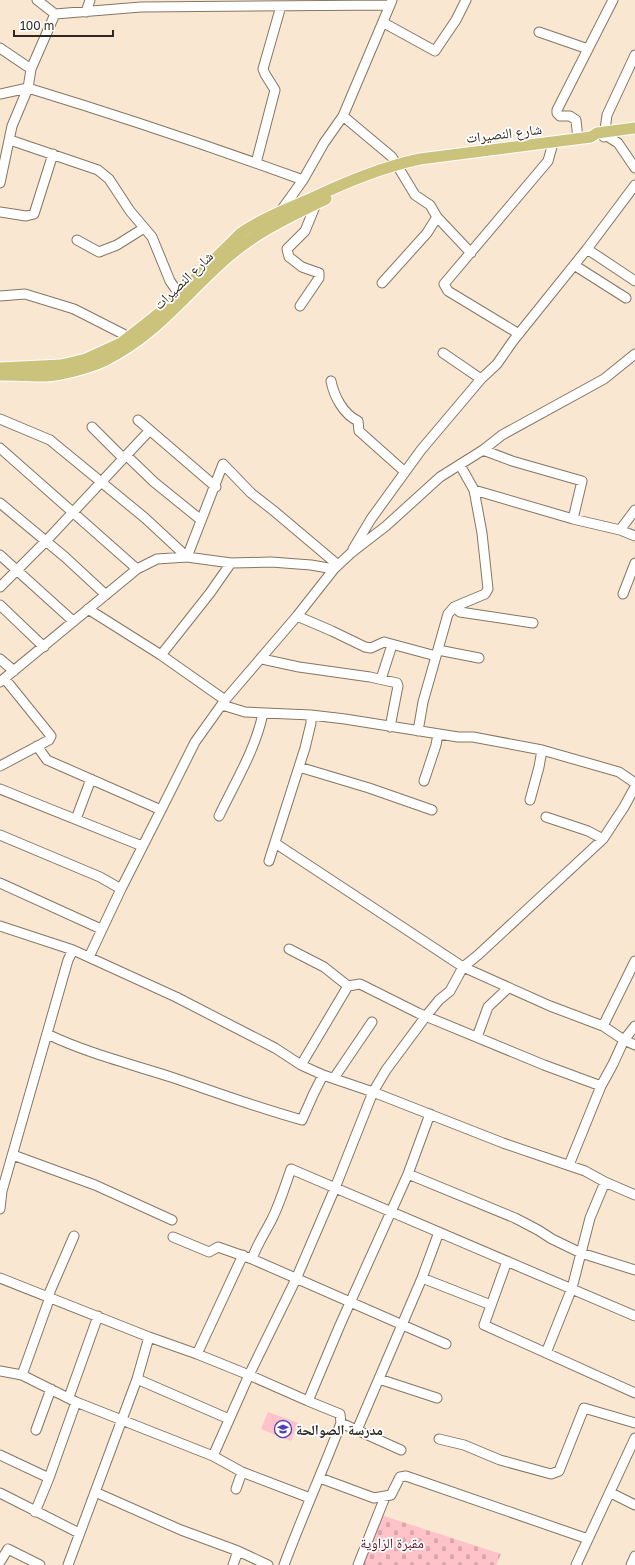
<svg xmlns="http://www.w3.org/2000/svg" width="635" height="1565" viewBox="0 0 635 1565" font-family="'Golos Text','Noto Naskh Arabic',sans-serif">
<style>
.cemetery{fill:url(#cemetery-stones)}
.pitch{fill:#fec2c8}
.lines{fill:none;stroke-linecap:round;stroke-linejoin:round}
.minor-casing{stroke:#857663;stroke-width:11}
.major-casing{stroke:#fff;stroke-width:13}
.minor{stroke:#fff;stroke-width:9}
.major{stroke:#cbc37c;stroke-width:11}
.labels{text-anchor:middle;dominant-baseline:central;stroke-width:3.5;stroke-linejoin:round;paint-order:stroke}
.street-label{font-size:14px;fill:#2e2820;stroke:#fff}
.poi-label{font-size:14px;font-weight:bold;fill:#2e2820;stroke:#fff;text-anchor:start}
.park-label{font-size:14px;fill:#5b1524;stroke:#fff}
</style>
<defs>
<pattern id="cemetery-stones" width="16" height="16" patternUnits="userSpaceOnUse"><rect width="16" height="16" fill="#fec2c8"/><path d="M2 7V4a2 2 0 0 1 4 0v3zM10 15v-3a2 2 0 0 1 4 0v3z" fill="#daa7ac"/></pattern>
</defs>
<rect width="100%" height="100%" fill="#f9e7d2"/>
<!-- cemetery -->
<path class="cemetery" d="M378 1514 501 1554 496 1565H358Z"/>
<!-- pitch -->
<path class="pitch" d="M268 1412 298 1423 291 1441 261 1429Z"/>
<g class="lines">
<!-- minor casing -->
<g class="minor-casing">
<path id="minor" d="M37 0 55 14
M86 12 90 0
M384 23 435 51 456 20 466 0
M539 32 588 49
M0 48 31 69
M0 94 28 88 31 69 55 14 141 7 390 5 392 0
M343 116 392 157 415 195 430 205 437 217 427 233 382 283
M604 137 607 115 635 55
M610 138 618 143 635 168
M578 139 576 120 570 116H560L557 113V110L613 0
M10 140 98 170 109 179 130 211 152 237 170 281 179 294
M256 163 275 90 265 74 263 69 281 6
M0 183 12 126 28 88C120 116 212 147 303 180
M0 212 26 216 34 214 53 154
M280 212 303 180 324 143 343 116 390 5
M437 217 471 253
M77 240 99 252 117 245 144 228
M587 249 635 281
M574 265 626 298
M0 296 25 294 74 309 129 337
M300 306 319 278V273L302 267 289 257 287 249 305 231 316 204
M519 334 448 291 444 284 548 161 553 143
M443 353 481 379
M331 381C334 396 343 414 358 421L359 431 405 472
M0 419 50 440 145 518 187 557 223 464 251 493 274 511 338 565
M138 420 216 487
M92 427 123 458
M0 448 137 569
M483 450 512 461 582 481 573 519
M126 455 154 482 201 520
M474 490 573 519 620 530 635 536
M0 503 65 557 106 595
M620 530 635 510
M353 549 371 519 421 450 481 379 497 364 513 341 587 249 635 185
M0 555 73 621
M0 587 46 541 150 430
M623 594 635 563
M0 605 44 647
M454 607 460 612 533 623
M88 609 161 655 225 700
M297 616 332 631 365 647 371 648 384 642 436 656
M438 650 479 658
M161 655 210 593 231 563
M0 659 14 671
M262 659 299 667 370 677 397 683 398 686 390 727
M381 679 392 645
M0 682 137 569 157 559 187 557 231 563 271 562 311 565 334 569
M222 705 245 712 311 715 345 719 458 737H473L542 750 619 772 635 783
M418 731 423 702 448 614 454 607 485 594 488 589 482 533 474 490 460 465
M37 746 47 760 161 810 121 889 89 957
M0 766 49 740 51 736 5 679
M299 767 369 788 432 810
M424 781 436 745 438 734
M0 789 142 846
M530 800 539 767 542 750
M161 810 195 742 225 700 297 616 334 569 351 553 386 526 440 477 483 450 502 435 604 379 635 354
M219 816C234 784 256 749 263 713
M546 817 588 831 603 839
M76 819 91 779
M0 835 100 877 121 889
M275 843 463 967 550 1006 603 1026 624 1040 635 1045
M269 861 305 748 311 723V715
M0 883 101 929
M0 926 73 950 176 997 275 1048 301 1065 323 1075 373 1092 503 1143 585 1171 605 1182 635 1195
M289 949 324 967 348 986 360 984 418 1013 544 1065 601 1086
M603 1026 635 961
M47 1034C87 1053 130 1064 171 1077 215 1092 258 1108 302 1120L313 1095 323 1075
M477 1037 488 1007 508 988
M301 1065 348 986
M334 1078 372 1022
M13 1155 95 1185 172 1220
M569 1165 601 1086 613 1064 624 1040 635 1026
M408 1174 515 1218 538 1230 552 1239 581 1253 635 1270
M0 1209 2 1191 68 960 73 950
M173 1237 209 1252 218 1247 252 1259C257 1244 265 1233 272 1219 280 1203 285 1186 291 1169L635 1316
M252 1259 446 1344
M507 1261 484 1325 635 1393
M0 1278 149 1337 197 1354 249 1375 308 1401 340 1414 341 1423 401 1450
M422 1278 491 1305
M48 1296 74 1236
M546 1353 572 1288 590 1218 605 1182
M197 1354 243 1255
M0 1371 22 1375 76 1402 213 1456 242 1472 310 1498
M22 1375 50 1297
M137 1379 229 1419
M379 1379 437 1398
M69 1397 98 1316
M308 1401 340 1325 408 1174 430 1114
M36 1430 51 1389
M357 1430 422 1278 439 1232
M439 1439 464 1445 500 1460 551 1474 559 1471 584 1408 635 1423
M0 1455 49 1478
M213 1456 249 1375 296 1279 335 1188 373 1092 386 1070 426 1016 439 1000 450 991 463 967 478 955 603 839 624 807 635 787
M320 1478 374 1498 391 1495 400 1477 406 1476 588 1539
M236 1489 242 1472
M95 1492 181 1530 238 1551 268 1565
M0 1493 79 1533
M611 1493 635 1505
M35 1512 49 1478 76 1402
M0 1562 8 1549 40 1565
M68 1565 137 1379 149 1337
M233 1565 238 1551
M284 1565C302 1517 323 1470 341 1423
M358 1565 385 1497
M576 1565 635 1438
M631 1565 635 1556"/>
</g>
<!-- major casing -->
<g class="major-casing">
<path id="major" d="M0 368 61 365 86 359 121 343 163 310 241 233C263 218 287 209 312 198 347 182 382 167 420 159L591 137 597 133 635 128
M0 375C15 375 30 376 46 376 60 376 91 367 104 361 153 337 180 301 218 266 250 235 287 218 326 199"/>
</g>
<!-- minor -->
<use href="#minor" class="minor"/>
<!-- major -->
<use href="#major" class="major"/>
</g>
<!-- icons -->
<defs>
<g id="school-ring" transform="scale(0.9)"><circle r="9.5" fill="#fff" stroke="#5140b8" stroke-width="1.5"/><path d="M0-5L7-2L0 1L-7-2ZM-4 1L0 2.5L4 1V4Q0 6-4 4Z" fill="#5140b8"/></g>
</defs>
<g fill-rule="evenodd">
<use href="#school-ring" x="283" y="1429"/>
</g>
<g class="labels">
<!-- street labels -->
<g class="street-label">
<text transform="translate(504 133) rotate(-7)">شارع النصيرات</text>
<text transform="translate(183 280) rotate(-44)">شارع النصيرات</text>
</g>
<!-- poi labels -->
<g class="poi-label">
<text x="296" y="1429">مدرسة الصوالحة</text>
</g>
<!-- park labels -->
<g class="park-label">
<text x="392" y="1542">مقبرة الزاوية</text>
</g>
</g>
<!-- scale -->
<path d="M14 30v6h99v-6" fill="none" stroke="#2e2820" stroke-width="2"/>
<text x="20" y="30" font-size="12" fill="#2e2820" stroke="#ffffff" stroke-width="3" paint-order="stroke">100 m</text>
</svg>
